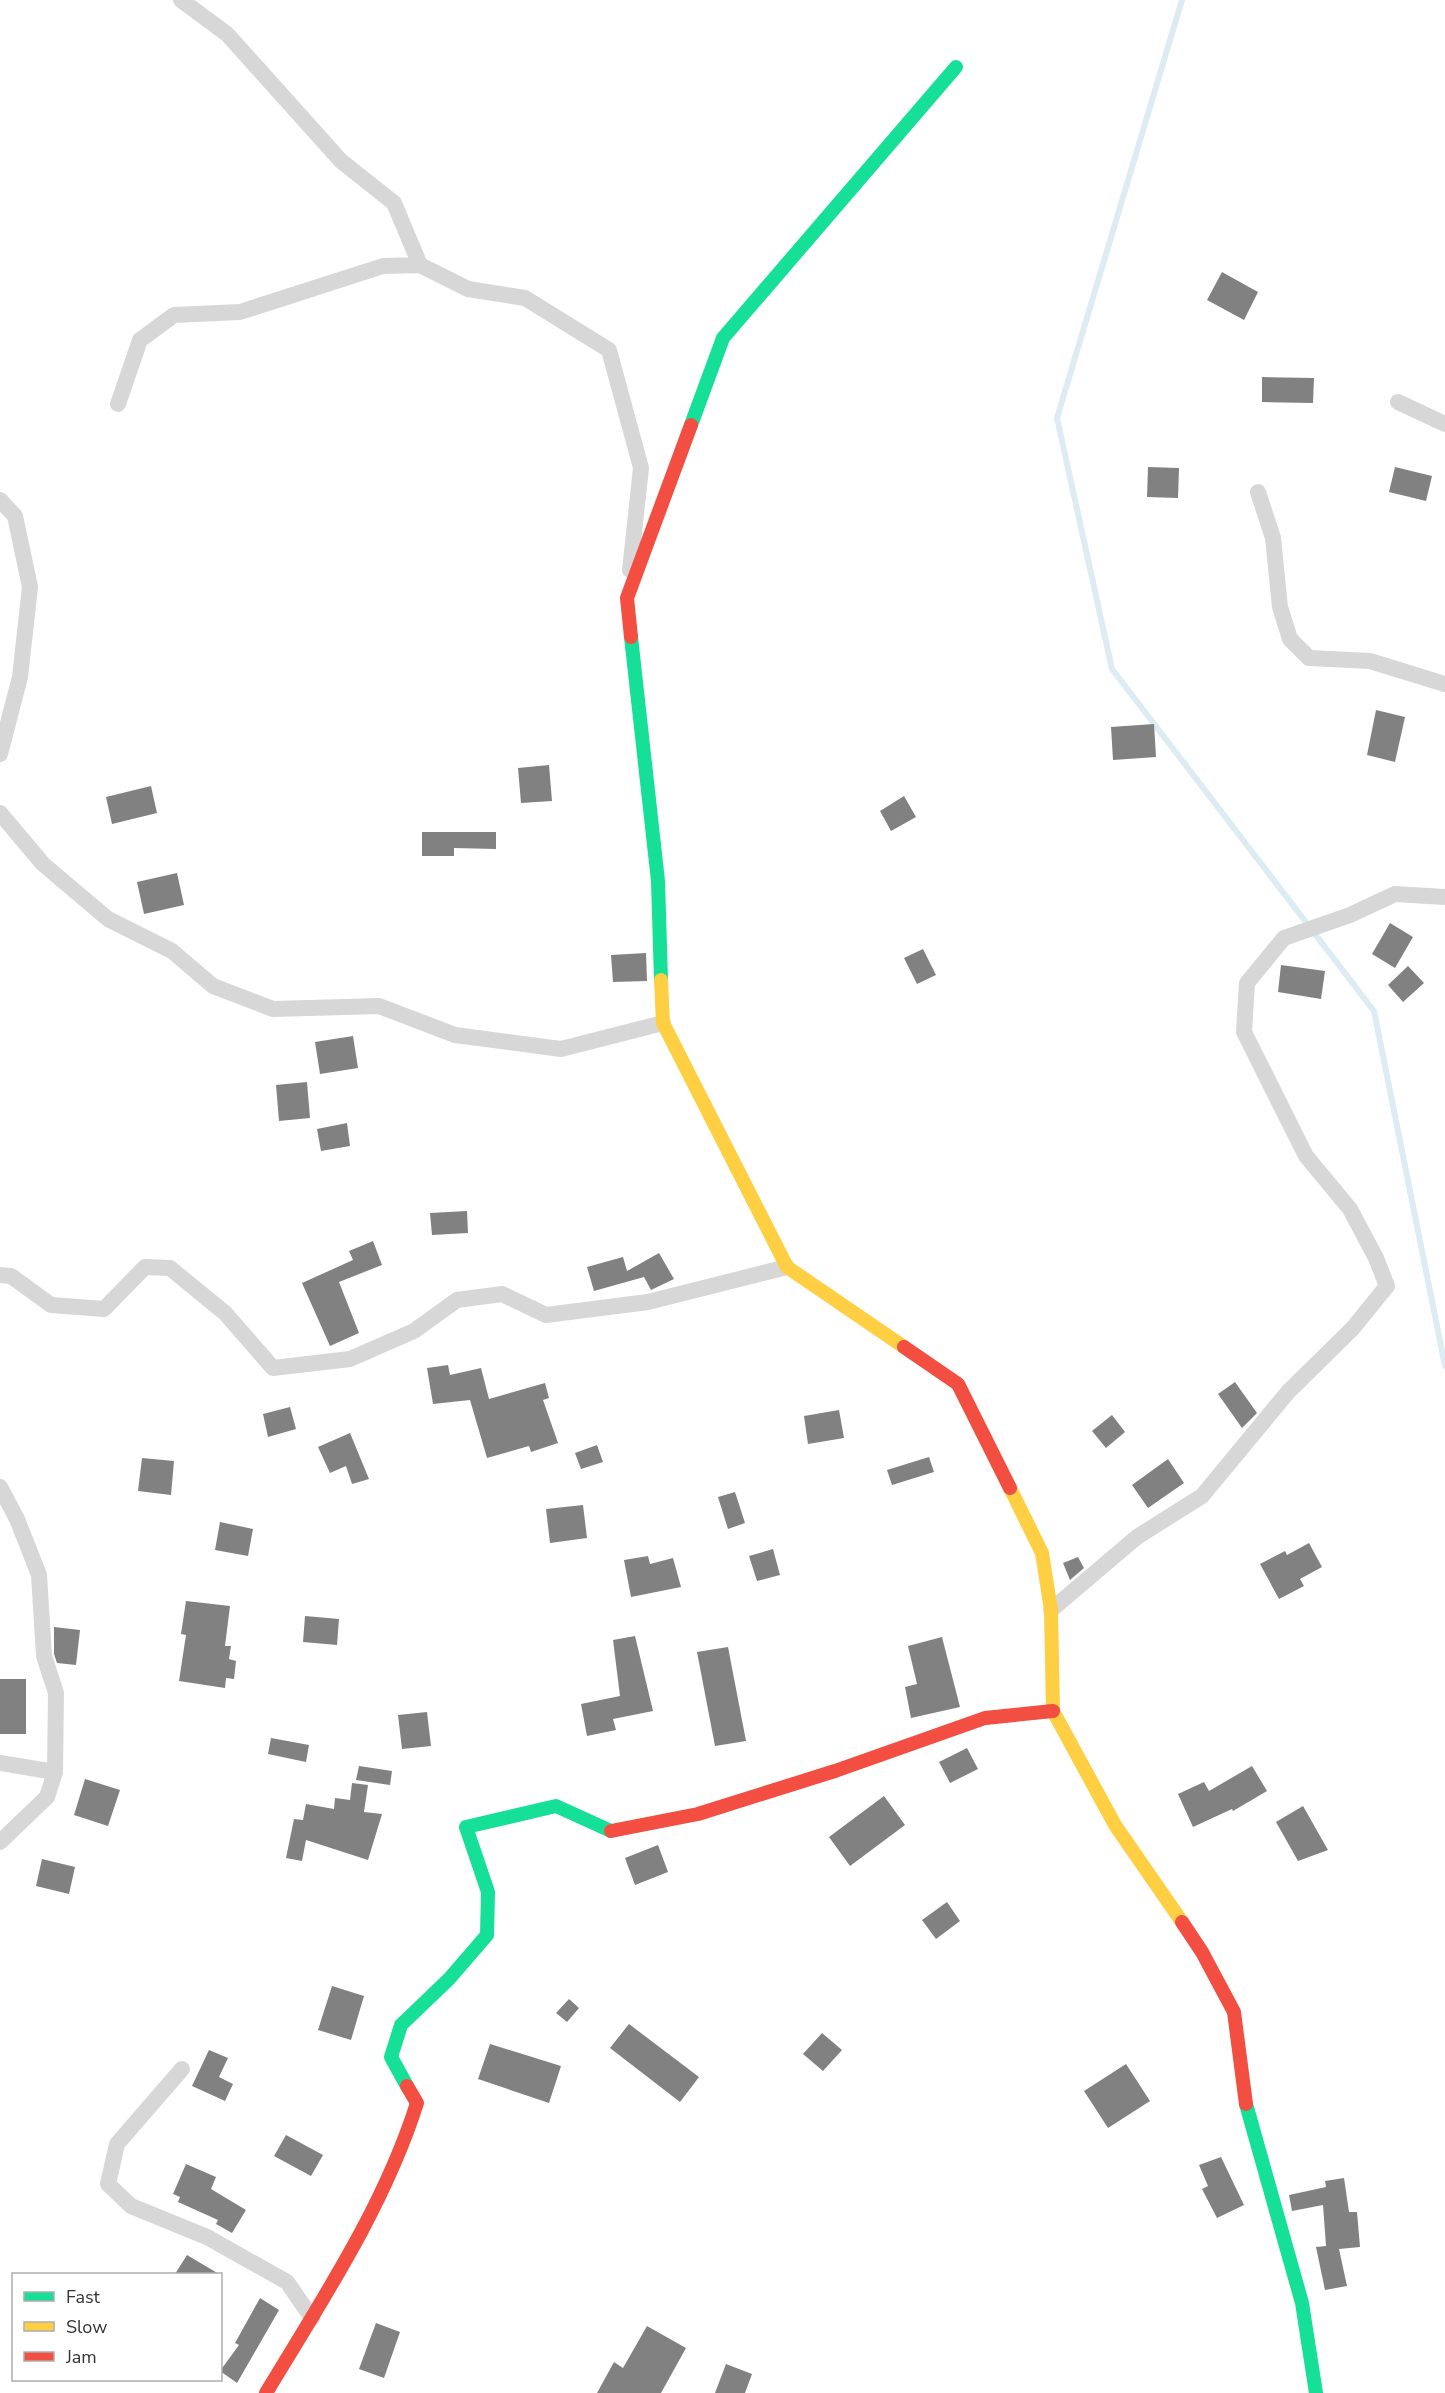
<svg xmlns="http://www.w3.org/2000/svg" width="1445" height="2393" viewBox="0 0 1445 2393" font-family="'Nunito Sans',sans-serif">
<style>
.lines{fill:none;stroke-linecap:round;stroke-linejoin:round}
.stream{stroke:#ddebf3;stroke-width:6}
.building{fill:#818181}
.street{stroke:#d7d7d7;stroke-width:16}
.fast{stroke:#16e098;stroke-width:14}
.slow{stroke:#ffcf43;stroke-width:14}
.jam{stroke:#f24e42;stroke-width:14}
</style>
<rect width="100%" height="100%" fill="#fff"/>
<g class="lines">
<!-- stream -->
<path class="stream" d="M1182 0 1057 418 1112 669 1374 1011 1445 1366"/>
</g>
<!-- building -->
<path class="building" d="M1222 272 1258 292 1244 320 1207 300Z
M1262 377 1314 378 1313 403 1262 402Z
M1148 467 1179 468 1178 498 1147 497Z
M1395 467 1432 476 1426 501 1389 492Z
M1376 710 1405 717 1395 762 1367 755Z
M1154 724 1156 757 1113 760 1111 727Z
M549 765 552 801 521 803 518 768Z
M151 786 157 813 112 824 106 797Z
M904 796 916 817 891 831 880 811Z
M422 832H496V849L454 848V856H422Z
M177 873 184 905 144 914 137 882Z
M1390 923 1413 937 1395 968 1372 954Z
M923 949 936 975 917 984 904 958Z
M646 953 647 981 613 982 611 955Z
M1281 965 1325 971 1321 999 1278 992Z
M1408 966 1424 983 1403 1002 1388 985Z
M353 1036 358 1068 320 1074 315 1042Z
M307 1082 310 1118 279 1121 276 1085Z
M347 1123 350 1146 321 1151 317 1129Z
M467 1211 468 1233 432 1235 430 1213Z
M373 1241 382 1265 339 1282 359 1333 330 1346 302 1283 353 1260 349 1251Z
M659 1253 674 1279 651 1290 644 1277 594 1291 587 1267 623 1257 627 1271Z
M448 1365 450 1375 481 1368 489 1399 545 1383 549 1398 543 1400 558 1443 531 1452 529 1446 487 1458 470 1400 433 1404 427 1368Z
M1235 1382 1257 1413 1242 1428 1218 1394Z
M290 1407 296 1429 268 1437 263 1414Z
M839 1410 844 1438 808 1444 804 1416Z
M1112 1415 1125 1432 1106 1448 1092 1431Z
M350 1433 369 1479 352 1484 346 1466 330 1473 318 1447Z
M597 1445 603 1462 581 1469 575 1453Z
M929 1457 934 1472 892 1485 887 1470Z
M142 1458 174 1461 171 1495 138 1491Z
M1168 1459 1184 1483 1148 1508 1132 1485Z
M735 1492 745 1523 728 1529 718 1497Z
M583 1505 587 1538 550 1543 546 1509Z
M220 1522 253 1529 248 1556 215 1550Z
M1309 1543 1322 1567 1300 1579 1304 1586 1279 1599 1260 1564 1285 1551 1287 1555Z
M773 1549 780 1575 757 1581 749 1556Z
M648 1556 650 1564 673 1558 681 1587 631 1597 624 1560Z
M1078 1557 1084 1568 1070 1580 1063 1563Z
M186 1601 230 1606 225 1646H231L229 1659 236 1661 234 1679 226 1678 225 1688 179 1681 186 1635 181 1634Z
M305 1616 339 1619 337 1645 303 1642Z
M54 1627 80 1630 76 1665 57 1663 54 1654Z
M635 1636 653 1711 613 1719 616 1730 587 1736 581 1704 620 1696 613 1640Z
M942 1637 960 1707 911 1718 905 1687 917 1684 908 1646Z
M728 1647 746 1741 715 1746 697 1652Z
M0 1679H26V1734H0Z
M427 1712 431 1746 402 1749 398 1715Z
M271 1738 309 1745 306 1762 268 1754Z
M967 1748 978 1769 950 1783 939 1762Z
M359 1766 392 1771 390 1785 356 1780Z
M1252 1766 1267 1791 1233 1811 1232 1809 1193 1827 1178 1794 1204 1782 1209 1791Z
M85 1779 120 1790 108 1826 74 1815Z
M352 1783 368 1785 364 1812 382 1814 368 1860 306 1840 302 1861 286 1858 294 1819 303 1820 306 1804 334 1809 335 1798 350 1800Z
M884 1796 905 1825 850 1866 829 1837Z
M1303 1806 1328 1850 1298 1861 1276 1822Z
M658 1845 668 1872 635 1885 625 1858Z
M42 1859 75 1867 69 1894 36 1886Z
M947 1902 960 1921 936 1939 922 1920Z
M332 1986 364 1996 351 2040 318 2030Z
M569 1999 579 2008 567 2022 556 2013Z
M629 2024 699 2077 680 2102 610 2048Z
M822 2033 842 2050 823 2071 803 2054Z
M490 2044 561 2066 549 2103 478 2079Z
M209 2050 228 2058 219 2077 233 2084 225 2101 192 2086Z
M1126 2064 1150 2101 1108 2128 1084 2091Z
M286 2135 323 2155 311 2176 274 2156Z
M1221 2157 1244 2205 1217 2218 1202 2189 1208 2186 1199 2165Z
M186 2164 216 2177 211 2189 246 2210 232 2233 216 2224 218 2220 178 2202 180 2197 173 2194Z
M1344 2178 1349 2212H1357L1360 2247 1339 2249 1347 2286 1325 2290 1316 2247 1326 2246 1323 2205 1292 2211 1289 2195 1326 2187 1325 2181Z
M187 2255 219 2274H175Z
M260 2298 279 2310 237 2383 220 2371 239 2345 235 2343Z
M376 2323 400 2332 384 2378 359 2369Z
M647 2326 686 2348 661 2393H597L614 2362 623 2368Z
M726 2364 752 2374 745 2393H715Z"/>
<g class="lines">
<!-- street -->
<path class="street" d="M181 0 227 34 341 161 394 203 420 265 468 289 525 298 609 350 641 468 630 570
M1398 402 1445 424
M118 404 140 340 174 315 240 312 383 266 420 265
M1258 492 1273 538 1280 607 1290 639 1309 658 1370 661 1445 684
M0 500 15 516 30 587 20 677 0 754
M0 813 43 864 108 919 172 951 213 986 273 1009 379 1006 455 1035 561 1049 663 1023
M0 1275 11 1276 51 1305 104 1309 145 1267 170 1268 225 1313 273 1368 350 1359 414 1331 457 1300 502 1294 546 1315 648 1302 787 1267
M0 1487 17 1519 39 1575 44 1656 56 1693 55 1772 47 1797 0 1842
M1051 1610 1137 1537 1202 1496 1288 1392 1353 1328 1387 1286 1376 1258 1350 1209 1306 1156 1244 1032 1247 983 1284 938 1350 915 1395 894 1445 897
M0 1763 55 1772
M182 2069 117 2144 108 2184 131 2206 207 2237 287 2282 312 2318"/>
<!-- fast -->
<path class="fast" d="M691 425 723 338 956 67
M631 637 658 881 661 980
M407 2086 391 2057 401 2025 449 1979 487 1935 488 1892 466 1827 556 1806 611 1831
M1246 2104 1302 2303 1316 2393"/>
<!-- slow -->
<path class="slow" d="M661 980 663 1023 787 1267 904 1347
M1010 1488 1042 1553 1051 1610 1053 1711 1115 1825 1182 1922"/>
<!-- jam -->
<path class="jam" d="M631 637 627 598 691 425
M904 1347 958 1384 1010 1488
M611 1831 698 1814 835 1771 985 1718 1053 1711
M1182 1922 1202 1952 1234 2012 1246 2104
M266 2393C322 2300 384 2207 417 2103L407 2086"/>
</g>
<!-- legend -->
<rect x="12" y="2273" width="210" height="108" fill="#ffffff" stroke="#adadad" stroke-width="1.5"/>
<rect x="24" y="2292" width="30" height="9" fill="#16e098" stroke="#adadad" stroke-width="1.5"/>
<text x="66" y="2303" font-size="18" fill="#333333">Fast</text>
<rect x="24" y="2322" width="30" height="9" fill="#ffcf43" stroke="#adadad" stroke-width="1.5"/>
<text x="66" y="2333" font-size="18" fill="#333333">Slow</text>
<rect x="24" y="2352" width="30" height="9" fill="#f24e42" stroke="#adadad" stroke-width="1.5"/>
<text x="66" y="2363" font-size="18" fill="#333333">Jam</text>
</svg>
